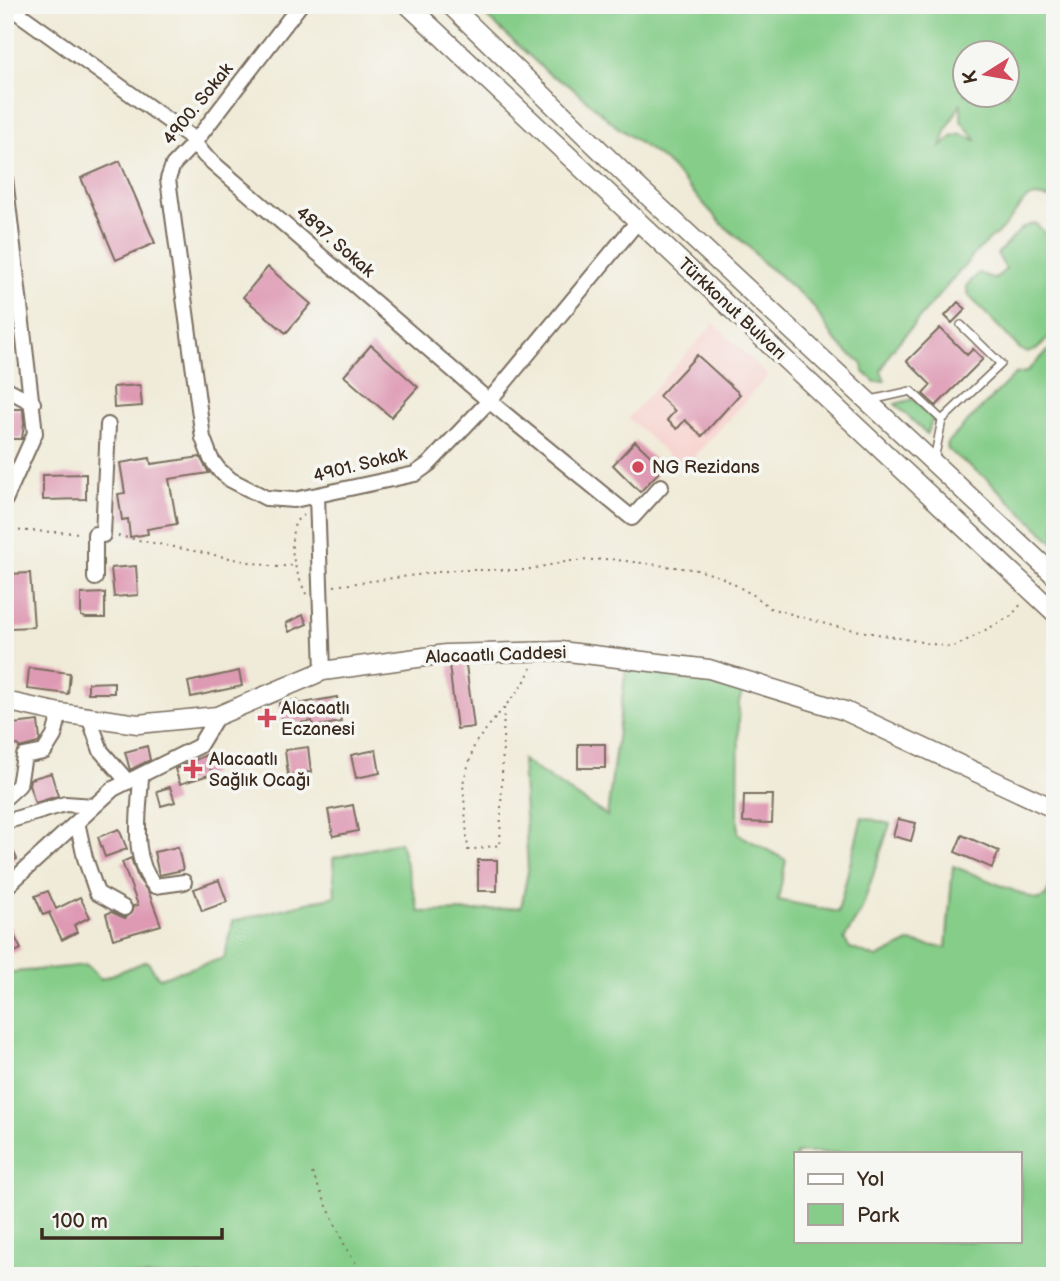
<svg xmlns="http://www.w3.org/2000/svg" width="1060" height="1281" viewBox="0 0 1060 1281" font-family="'Balsamiq Sans',sans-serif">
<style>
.built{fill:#f7d0cc}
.green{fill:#85cd89;stroke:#607c54;stroke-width:2;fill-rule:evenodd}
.building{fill:#de99b3}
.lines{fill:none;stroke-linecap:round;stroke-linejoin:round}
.service-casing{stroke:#7a6e5f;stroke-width:10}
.minor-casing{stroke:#7a6e5f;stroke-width:18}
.tertiary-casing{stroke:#7a6e5f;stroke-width:21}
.path{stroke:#7a6e5f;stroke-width:2;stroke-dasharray:2 5;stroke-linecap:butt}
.service{stroke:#fff;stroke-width:7}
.minor{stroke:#fff;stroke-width:14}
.tertiary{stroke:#fff;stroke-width:18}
.poi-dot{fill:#d1495b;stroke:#f6f6f2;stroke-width:2.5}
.labels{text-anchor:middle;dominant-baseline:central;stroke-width:7;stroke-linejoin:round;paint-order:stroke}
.street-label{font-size:18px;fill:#3b2a1e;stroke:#f6f6f2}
.poi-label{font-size:18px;fill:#3b2a1e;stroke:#f6f6f2;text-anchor:start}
</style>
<rect width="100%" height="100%" fill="#f6f6f2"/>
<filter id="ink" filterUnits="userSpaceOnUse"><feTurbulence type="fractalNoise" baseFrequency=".0143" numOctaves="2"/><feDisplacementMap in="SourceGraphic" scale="14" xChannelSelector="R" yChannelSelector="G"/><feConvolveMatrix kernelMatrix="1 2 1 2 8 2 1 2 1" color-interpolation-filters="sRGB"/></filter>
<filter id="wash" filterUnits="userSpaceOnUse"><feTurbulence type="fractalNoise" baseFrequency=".00686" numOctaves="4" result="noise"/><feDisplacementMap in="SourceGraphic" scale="28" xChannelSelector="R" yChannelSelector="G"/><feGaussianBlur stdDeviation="1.57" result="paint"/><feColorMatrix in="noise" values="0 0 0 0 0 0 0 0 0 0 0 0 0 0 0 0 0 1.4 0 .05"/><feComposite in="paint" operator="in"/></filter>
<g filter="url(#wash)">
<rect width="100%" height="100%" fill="#f0ebd8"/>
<!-- built -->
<path class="built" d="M714 323 768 376 683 469 628 418Z"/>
<!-- green -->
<path class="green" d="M474 5H1055V199L1035 196 1026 199 1003 228 977 251 891 351 881 371 885 381 875 382 863 371 862 363 849 354 834 339 813 306 779 275 763 263 749 247 722 224 666 162 616 126 570 86 549 74ZM1007 52V94H965V52ZM961 103V121L977 141 962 134 952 137 941 147 947 129Z
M1035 223 1055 243V332L1036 350 1027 353 1020 349 969 296 966 286 979 273 995 279 1006 269 997 254 1022 228Z
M1055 344V544L987 479 948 450 947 443 1015 374 1026 372Z
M913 399 933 418 927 434 895 404Z
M626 668 743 690 739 702 738 834 786 860 778 900 838 912 862 817 890 824 861 911 844 939 850 948 877 958 909 942 946 948 953 866 1037 900 1046 896 1055 874V1276H5V973L87 965 101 979 147 961 159 978 224 958 233 921 335 896 333 858 400 842 419 912 477 911 521 907 528 871 522 760 607 816ZM796 1153H1020V1241H796Z"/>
<g id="blocks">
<!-- building -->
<path class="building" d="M120 161 155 243 116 260 81 178Z
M268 267 311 304 286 333 243 297Z
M958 302 966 309 952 323 945 316Z
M940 328 967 355 973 349 983 359 936 406 923 394 931 385 907 361Z
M371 345 418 387 391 417 344 376Z
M697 355 740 394 702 436 685 420 677 429 667 420 675 411 659 396Z
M140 385 142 406 114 408 113 387Z
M5 409H23L24 424 22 439H5Z
M635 441 663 468 640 492 613 465Z
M200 457 209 473 169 479 177 524 147 529 148 534 130 537 128 519 122 520 118 494 125 493 120 463 150 458 151 464Z
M86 474V499L43 500V475Z
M136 566 138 595 114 597 111 568Z
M30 573 34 627 9 628 8 574Z
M105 593V618H86L81 616V594Z
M303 615 307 624 289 632 286 623Z
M449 665H466L474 727 457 729Z
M29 668 70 673 68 694 27 689Z
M239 671 242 686 191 697 188 682Z
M114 682V693H88V683Z
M337 697 341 722 313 727 312 721 283 725 279 703 297 700 298 704Z
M38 721 40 740 38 743 19 748 18 745 5 746V725Z
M578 744H605V768H578Z
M147 746 150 760 130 770 125 752Z
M308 747 311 772 288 775 285 750Z
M376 750 380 773 356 778 351 755Z
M206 755 212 774 180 784 175 769Z
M51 773 58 796 35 803 29 785 30 779Z
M170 787 175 802 161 806 157 791Z
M744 795H773L772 823 743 822Z
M353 805 358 831 333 836 328 810Z
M898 819 916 823 911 841 893 836Z
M119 829 127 849 105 857 98 837Z
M5 833 17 859 5 864Z
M962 835 999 851 992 868 955 852Z
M178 847 183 870 159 875 154 852Z
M131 858 138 878 149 893 161 925 113 939 106 914 111 912 125 918 132 913 133 906 138 905 122 862Z
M478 860H497V891H478Z
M219 880 227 902 202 911 194 889Z
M48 891 56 909 80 897 90 917 74 925 77 932 62 940 49 913 51 912 43 915 35 896Z
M5 917 21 949 5 957Z"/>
</g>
</g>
<g filter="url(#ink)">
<use href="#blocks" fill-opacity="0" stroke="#7a6e5f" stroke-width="2"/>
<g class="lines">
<!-- service casing -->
<g class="service-casing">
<path id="service" d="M871 400 911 391 942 420
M934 460 942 420 1001 364 961 325"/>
</g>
<!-- minor casing -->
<g class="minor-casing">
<path id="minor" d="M7 5 188 135 205 156 489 401 632 518 661 486
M300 5 194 143 173 165 168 179 203 438 211 459 219 470 231 480 266 498 294 500 415 474 429 464 489 401 638 221
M5 178 35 433 5 500
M5 388 33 403
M317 496 323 671
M103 535 108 425
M95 578V534
M89 717 101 751 128 782
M141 775C140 810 129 858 155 886L184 882
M6 797 19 785 24 756 44 752 54 736 60 713
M5 822 65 804 94 806
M77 822 85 858 97 893 124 908
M5 888 113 789 199 746 217 716"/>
</g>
<!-- tertiary casing -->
<g class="tertiary-casing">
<path id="tertiary" d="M408 5 1055 613
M450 5 636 185 1055 576
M5 701 60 713 138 724 217 716 323 671 446 654 560 651 709 669 845 711 1055 809"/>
</g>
<!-- path -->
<path class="path" d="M304 515 296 521C286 546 296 573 307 596
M5 530 81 533
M118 536 275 567 295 565
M334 586 454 570H525L570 561 609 559 698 570 721 577 755 596 770 608 833 626 949 647 958 645 1011 616 1022 603
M504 708 500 845 468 850 463 783 475 743 524 683 531 668
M312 1173 346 1248 364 1276"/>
<!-- service -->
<use href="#service" class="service"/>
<!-- minor -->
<use href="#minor" class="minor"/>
<!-- tertiary -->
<use href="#tertiary" class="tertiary"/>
</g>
</g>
<!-- markers -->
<g class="poi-dot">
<circle cx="638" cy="467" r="7"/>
<path d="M263.5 707.5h7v7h7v7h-7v7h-7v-7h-7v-7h7z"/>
<path d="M189.5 758.5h7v7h7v7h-7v7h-7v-7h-7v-7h7z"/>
</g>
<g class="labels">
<!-- street labels -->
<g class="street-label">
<text transform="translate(198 104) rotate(-51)">4900. Sokak</text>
<text transform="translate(335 242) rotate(41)">4897. Sokak</text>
<text transform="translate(732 309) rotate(43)">Türkkonut Bulvarı</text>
<text transform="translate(360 465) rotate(-14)">4901. Sokak</text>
<text transform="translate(496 655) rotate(-2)">Alacaatlı Caddesi</text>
</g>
<!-- poi labels -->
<g class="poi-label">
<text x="652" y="467">NG Rezidans</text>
<text x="281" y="708">Alacaatlı<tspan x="281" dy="21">Eczanesi</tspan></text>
<text x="209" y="759">Alacaatlı<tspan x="209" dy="21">Sağlık Ocağı</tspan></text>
</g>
</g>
<!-- margin -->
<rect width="1060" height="1281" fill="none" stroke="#f6f6f2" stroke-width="28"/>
<!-- legend -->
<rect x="794" y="1152" width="228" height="91" fill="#f6f6f2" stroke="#aba49d" stroke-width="2"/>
<rect x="808" y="1174" width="35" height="10" fill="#ffffff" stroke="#aba49d" stroke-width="2"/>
<text x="857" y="1186" font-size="21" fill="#3b2a1e">Yol</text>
<rect x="808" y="1204" width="35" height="21" fill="#85cd89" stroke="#aba49d" stroke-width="2"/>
<text x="857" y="1222" font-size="21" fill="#3b2a1e">Park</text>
<!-- north arrow -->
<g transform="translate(986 74) rotate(259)"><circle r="33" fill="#f6f6f2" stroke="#aba49d" stroke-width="2"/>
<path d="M0-5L12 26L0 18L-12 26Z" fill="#d1495b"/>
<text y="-10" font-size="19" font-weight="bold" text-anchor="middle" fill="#3b2a1e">K</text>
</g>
<!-- scale -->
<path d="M42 1228v10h180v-10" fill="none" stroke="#3b2a1e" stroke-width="3.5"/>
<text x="52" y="1228" font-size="21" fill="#3b2a1e" stroke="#f6f6f2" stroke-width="5" paint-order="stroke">100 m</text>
</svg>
